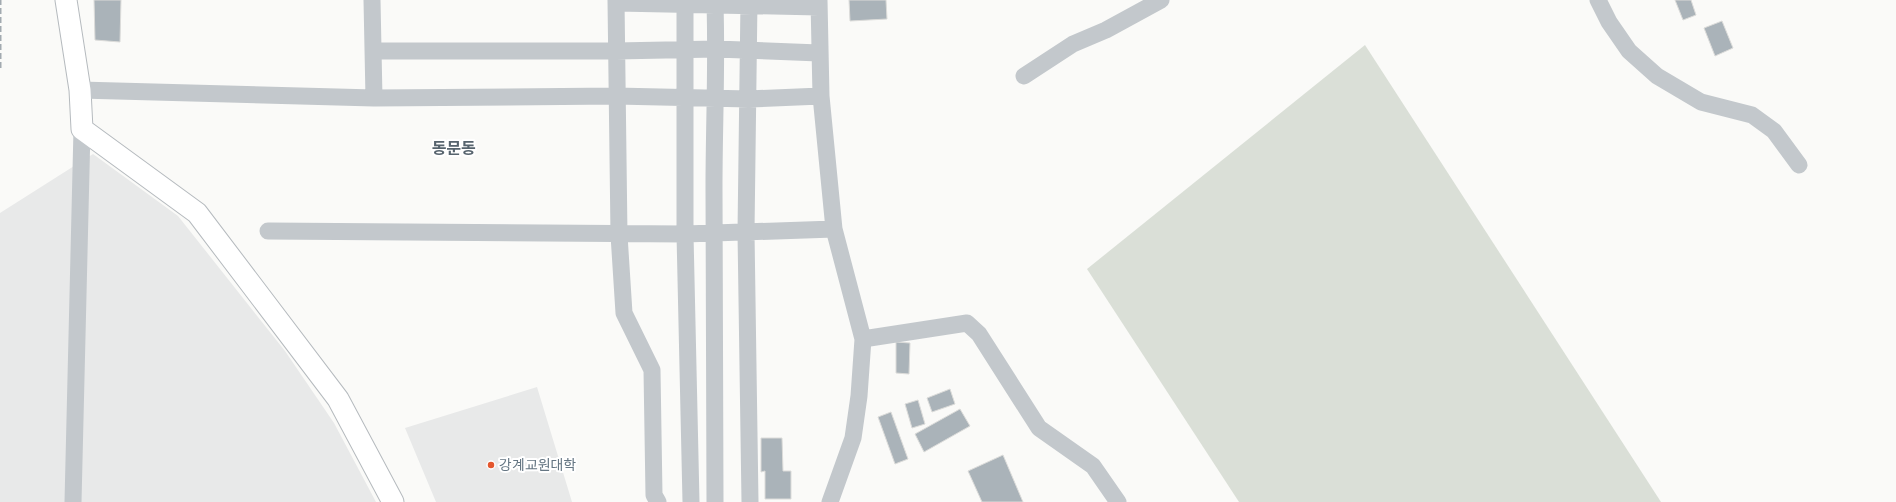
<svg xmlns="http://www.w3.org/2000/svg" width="1896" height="502" viewBox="0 0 1896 502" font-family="'Varela Round','Noto Sans KR',sans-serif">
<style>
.built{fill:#e8e9e9}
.green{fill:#dadfd7}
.building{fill:#aab3b9;stroke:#dcdcda}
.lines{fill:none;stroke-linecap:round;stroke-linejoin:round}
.major-casing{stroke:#b5babe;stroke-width:23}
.minor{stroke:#c3c8cc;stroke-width:17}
.major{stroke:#fff;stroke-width:21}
.rail{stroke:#a2aab0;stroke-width:3;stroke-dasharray:6 3;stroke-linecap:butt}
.poi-dot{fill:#e4572e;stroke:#fff;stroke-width:1.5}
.labels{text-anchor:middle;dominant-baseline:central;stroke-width:4;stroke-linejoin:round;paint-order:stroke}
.poi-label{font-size:14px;fill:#657683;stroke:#fff;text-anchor:start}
.quarter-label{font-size:16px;font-weight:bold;fill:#57646e;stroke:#fff}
</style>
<rect width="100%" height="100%" fill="#fafaf8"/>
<!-- built -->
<path class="built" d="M93 154 178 216 285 351 334 423 376 502H0V213Z
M537 387 572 502H436L405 428Z"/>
<!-- green -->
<path class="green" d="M1365 45 1661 502H1239L1087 269Z"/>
<!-- building -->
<path class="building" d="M94 0H121L120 42 95 40Z
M849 0H886L887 19 850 21Z
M1675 0H1691L1696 15 1683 20Z
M1722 21 1733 48 1715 56 1704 28Z
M896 342 910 343 909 374 896 373Z
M950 389 955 404 932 412 927 398Z
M918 400 925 424 912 428 905 404Z
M960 409 970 426 924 452 915 434Z
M891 412 908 459 895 464 878 417Z
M761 438H782L783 471H791V499H765V471L761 472Z
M1003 455 1023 502H982L968 471Z"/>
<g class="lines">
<!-- major casing -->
<g class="major-casing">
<path id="major" d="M66 0 80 90 82 129 197 213 338 399 393 502"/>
</g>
<!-- minor -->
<path class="minor" d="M372 0 374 98
M616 0 619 235 624 313 652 370 654 495 658 502
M749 0 746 232 750 502
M819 0 821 96 834 229 863 339 859 396 853 438 830 502
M1598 0 1609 22 1629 51 1657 76 1701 102 1752 115 1774 131 1799 165
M617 3 819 7
M685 4V234L691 502
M715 5C717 65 714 126 714 187 714 292 715 397 715 502
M373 51H616L716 49 819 53
M1024 76 1073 44 1106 30 1161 0
M80 90 374 98 616 96 749 99 821 96
M268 231 685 234 834 229
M863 339 967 323 979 334 1039 428 1093 466 1118 502
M73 502 82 129"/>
<!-- major -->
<use href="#major" class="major"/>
<!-- rail -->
<path class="rail" d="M0 68V0"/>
</g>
<!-- markers -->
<circle class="poi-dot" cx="491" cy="465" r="4"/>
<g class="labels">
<!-- poi labels -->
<g class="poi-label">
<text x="499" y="465">강계교원대학</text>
</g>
<!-- quarter labels -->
<g class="quarter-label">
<text x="454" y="149">동문동</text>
</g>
</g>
</svg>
